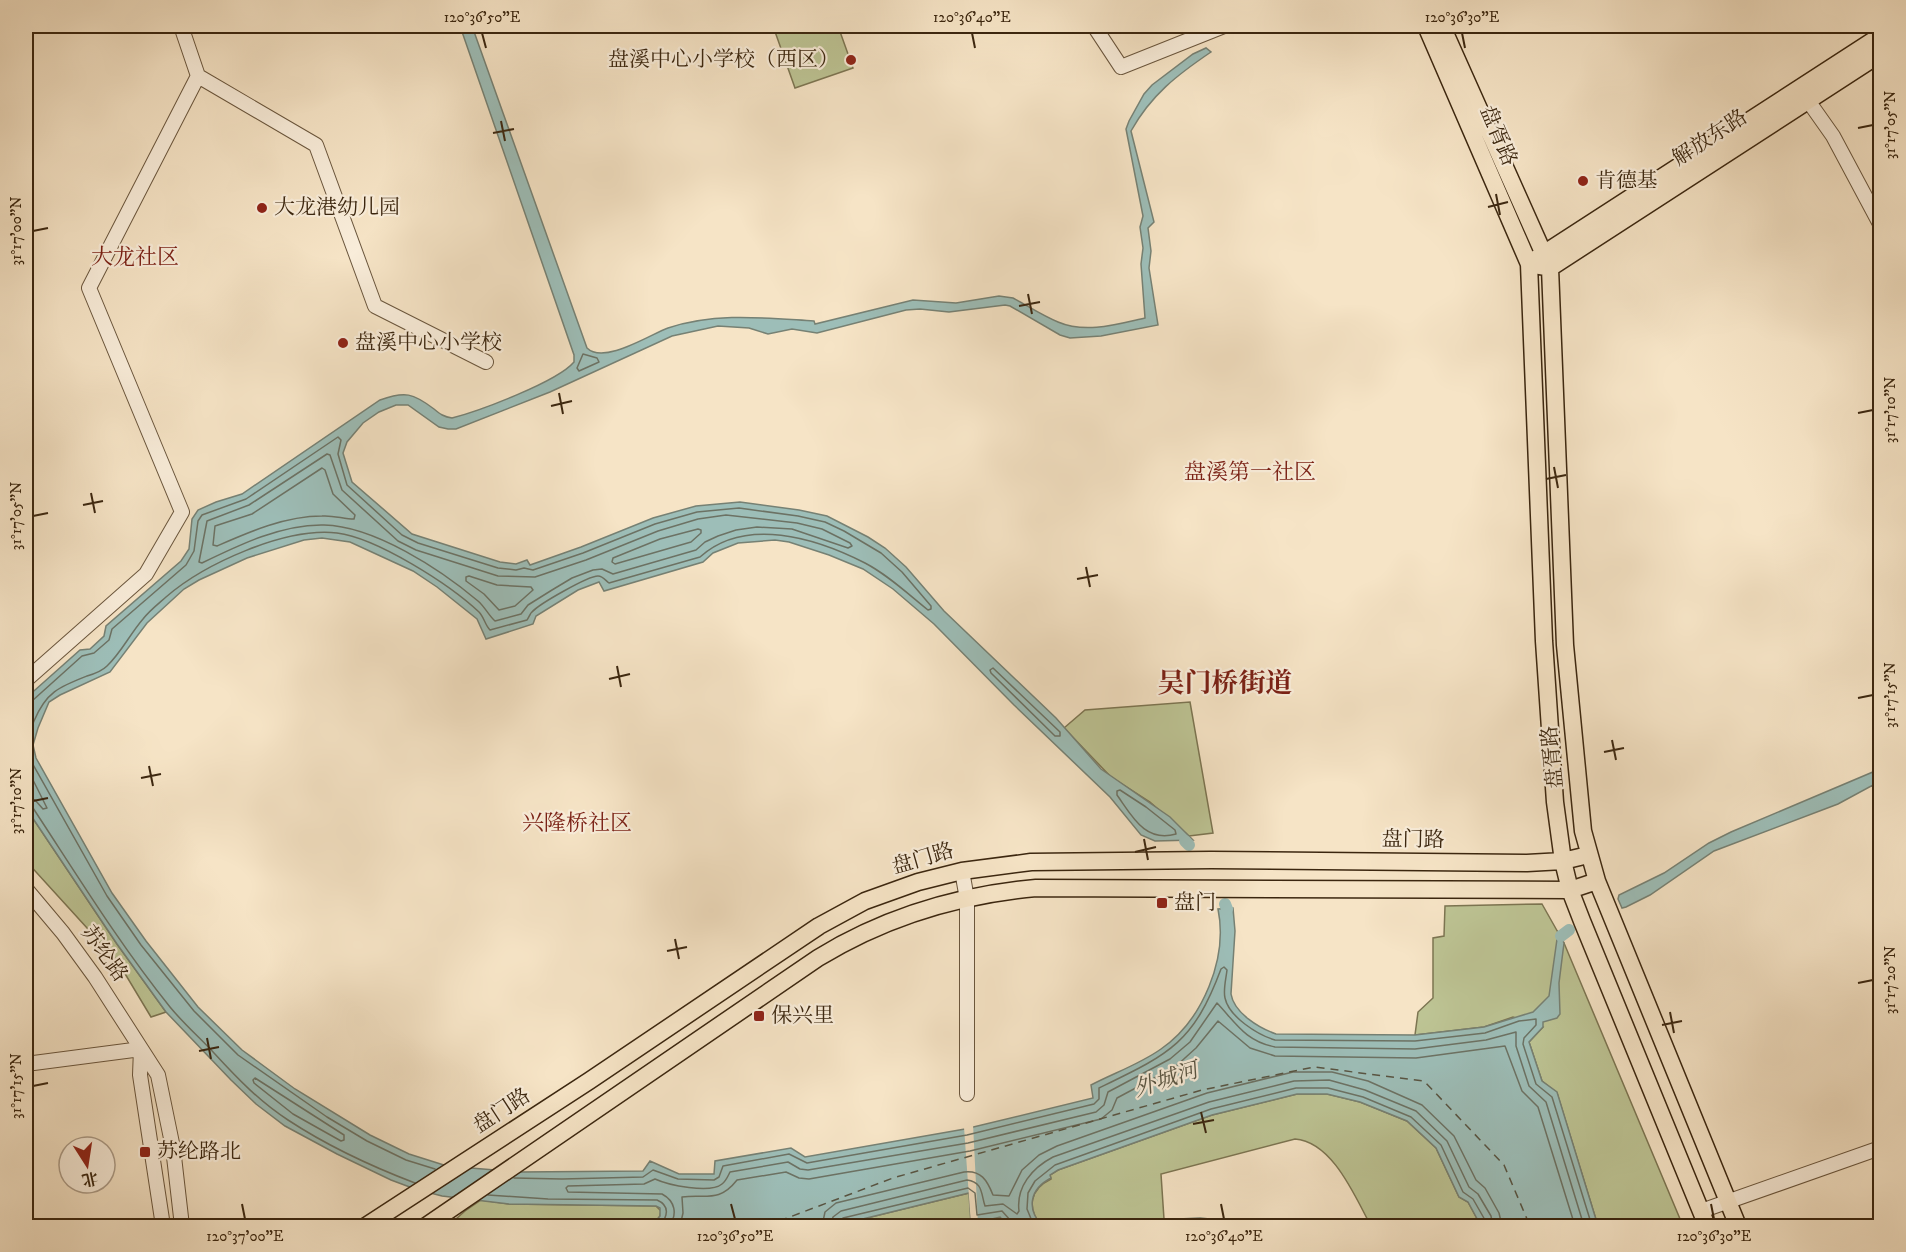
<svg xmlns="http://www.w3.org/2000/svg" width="1906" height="1252" viewBox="0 0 1906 1252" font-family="'IM FELL DW Pica','Noto Serif SC',serif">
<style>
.green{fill:#bdc494;stroke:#7c7552;stroke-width:1.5}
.water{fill:#9dbeb8;stroke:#768174;stroke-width:1.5}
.pier{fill:#f6e4c6}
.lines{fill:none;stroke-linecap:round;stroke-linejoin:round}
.shore{stroke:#6c7264;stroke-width:1.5}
.canal{stroke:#9dbeb8;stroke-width:12}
.ferry{stroke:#585442;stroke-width:1.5;stroke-dasharray:8 6;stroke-linecap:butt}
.minor-casing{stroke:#6a563d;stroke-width:16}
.major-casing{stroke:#3b260f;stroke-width:19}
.minor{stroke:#f9edda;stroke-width:14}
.major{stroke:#f6e4c6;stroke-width:16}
.ticks{fill:none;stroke:#3b260f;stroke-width:2}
.poi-dot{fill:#8f2418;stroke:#f9edda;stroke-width:2}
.labels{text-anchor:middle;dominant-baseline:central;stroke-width:4.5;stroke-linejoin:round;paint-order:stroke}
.poi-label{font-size:21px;fill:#3b260f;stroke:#f9edda;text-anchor:start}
.street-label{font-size:21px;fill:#3b260f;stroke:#f9edda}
.neighbourhood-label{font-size:22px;fill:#7a1f14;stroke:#f9edda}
.water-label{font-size:22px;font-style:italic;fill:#585442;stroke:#f9edda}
.district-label{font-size:27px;font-weight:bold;fill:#7a1f14;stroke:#f9edda}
.neatline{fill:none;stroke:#3b260f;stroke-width:2}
.ticks-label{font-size:15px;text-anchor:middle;fill:#3b260f}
</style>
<rect width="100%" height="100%" fill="#f6e4c6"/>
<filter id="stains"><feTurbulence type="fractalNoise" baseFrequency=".00333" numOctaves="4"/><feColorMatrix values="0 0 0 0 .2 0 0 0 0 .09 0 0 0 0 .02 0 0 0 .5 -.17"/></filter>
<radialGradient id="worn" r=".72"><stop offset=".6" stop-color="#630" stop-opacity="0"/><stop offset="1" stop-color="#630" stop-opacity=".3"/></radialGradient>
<!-- green -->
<path class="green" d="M773 26H838L853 68 795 88Z
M1190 702 1213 833 1189 836 1150 802 1111 777 1064 728 1085 710Z
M26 808 117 944 166 1012 151 1017 118 962 26 861Z
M1542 904 1564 943 1683 1226H1598L1557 1093 1542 1081 1529 1042 1543 1027 1513 1017 1484 1027 1415 1035 1418 1012 1433 998V938L1444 936 1445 906Z
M1297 1094H1327L1360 1102 1407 1121 1436 1148 1459 1197 1468 1202 1481 1226H1371C1355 1197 1333 1142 1295 1139L1161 1174 1164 1219 1112 1226H1042C1026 1208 1030 1189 1051 1179L1050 1175 1058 1170 1212 1115Z
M969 1193 1000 1217 1008 1226H834Z
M481 1200 509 1204 656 1206 661 1211 660 1216 652 1226H448L465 1211Z"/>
<!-- water -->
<path class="water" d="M460 26H472L587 348C604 365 651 334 668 328 716 312 765 318 814 321L815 324 913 300 956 303 999 296 1013 298C1028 306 1043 316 1058 322 1086 334 1118 324 1145 318L1141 264 1143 248 1140 227 1143 216 1126 129 1129 121 1144 94 1152 85 1193 54 1206 48 1211 52C1177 75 1151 95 1131 131L1154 222 1148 228 1151 251 1149 268 1158 325 1101 336 1070 338 1060 335 1010 306 1005 305 949 312 920 309 906 310 817 333 792 329 768 334 749 328 718 326 672 336 550 392 456 429H448L439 427 408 405H396L379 412 363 423 347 442 343 453 352 482 412 534 500 562 516 564 527 560 530 565 581 547 653 518 696 506 740 502 799 510 827 516 868 537 885 548 906 567 944 611 1056 718 1101 769 1170 817 1193 840 1155 841 1141 835 1110 797 1014 705 934 624 893 589 863 569 829 555 789 542 775 540 738 543 713 553 703 562 604 591 599 582 578 590 536 616 533 624 486 639 477 619 437 587 413 571 350 542 322 538 304 540 247 558 199 580 184 589 147 623 110 672 60 695 49 702 38 728 33 745 36 758 112 893 146 941 198 1007 242 1050 295 1089 370 1135 409 1154 447 1166 519 1172 643 1171 650 1161 679 1174H714L715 1161 791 1148 805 1157 965 1129 1093 1098 1091 1085C1114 1073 1140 1064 1161 1049 1203 1020 1228 958 1218 909L1233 908 1235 931 1231 994C1234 1013 1259 1028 1276 1034L1415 1035 1484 1027 1533 1012 1549 996 1558 932 1564 943 1559 983 1560 1014 1557 1018 1543 1022V1027L1529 1042 1542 1081 1557 1092 1598 1226H1481L1468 1202 1459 1197 1436 1148 1407 1121 1360 1102 1327 1094H1297L1212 1115 1058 1170 1050 1175 1051 1178C1030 1189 1026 1208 1042 1226H1008L1000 1217 971 1224 969 1193 834 1226H652L660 1216V1208L656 1206 509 1204 442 1196 415 1189 391 1180 337 1154 285 1126 256 1104 231 1080 166 1012 117 944 26 808V698L80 650 90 649 104 636 106 626 181 561 189 549 192 519 198 510 216 502 242 494 380 400C405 391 413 393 434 409 440 414 444 417 452 418 479 411 557 382 574 362V355Z
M1880 769V791L1877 792 1873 785 1838 804 1714 851 1650 895 1626 907 1622 908 1618 899 1619 895 1664 873 1709 843 1731 832Z
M1200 1218 1220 1220 1263 1226 1264 1224 1268 1226H1112L1157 1220Z"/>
<!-- pier -->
<path class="pier" d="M973 1124 978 1225 974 1226 971 1225 964 1127Z"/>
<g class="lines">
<!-- shore -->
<path class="shore" d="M583 354 597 358 599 362 579 371 577 368Z
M327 454 330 455 342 490 398 541 416 550 498 576 535 577 586 560 658 531 698 519 726 515 797 523 822 529 850 543 852 546 848 548 792 529 757 527 736 530 718 536 705 542 696 550 613 574 602 569 593 570 572 578 552 590 528 605 521 614 495 621C489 616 485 607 478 601 440 569 374 526 324 525 282 524 239 545 202 563L199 562 207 521 249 505Z
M322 468 325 470 333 494 355 515 354 519C344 519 333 515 322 516 285 516 249 532 217 546L213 545 215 526 252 514Z
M698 529 701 530V533L691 542 615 564 612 562 613 558 660 539Z
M469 576 497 585 531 587 533 590 515 606 499 610 484 594 466 581V577Z
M993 668 1060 732V736H1055L991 673 990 670Z
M26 702 32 701 82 656 94 653 109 640 112 629 186 565 194 551 198 521 202 515 246 499 338 437 341 440 338 454 347 485 402 535 418 543 498 568 516 570 524 568 533 570 583 553 655 524 697 512 739 508 798 516 825 522 844 531 881 553 902 572 931 606V609L928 610C908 594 888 575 865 563 816 538 745 516 700 557L609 583C606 581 603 576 598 576 588 576 539 604 532 612 531 612 528 619 527 620L490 630C485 625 484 617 479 612 449 584 377 538 337 533 285 527 204 564 166 597 158 604 149 611 143 619 130 634 121 653 107 666 102 671 94 674 87 676 59 687 46 692 34 721 28 735 27 746 31 761L107 896 141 945 194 1011 238 1055 327 1117 367 1141 406 1160 435 1169
M26 766 47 808 43 809 35 800 26 798
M1117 791 1120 790 1146 807 1175 830 1176 834C1145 843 1132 816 1117 795Z
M26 805 33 808C77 875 120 945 170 1007 183 1023 200 1038 214 1053 237 1078 260 1102 288 1120 326 1145 373 1167 415 1183
M255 1078 344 1135V1140L341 1141 293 1114 254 1083 253 1080Z
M514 1178 562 1179 643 1177 653 1170 678 1179 714 1180 719 1177 723 1166 789 1154 807 1163 967 1135 1094 1104 1099 1099V1088C1169 1054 1193 1044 1221 969L1224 967 1227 970C1226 979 1223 990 1225 998 1229 1017 1258 1035 1275 1040L1415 1041 1485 1033 1519 1021 1536 1019V1025L1524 1038 1523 1044 1536 1084 1552 1097 1592 1226
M488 1195 548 1199 657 1200C671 1206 667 1217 660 1226
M669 1226C678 1214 675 1201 662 1194L568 1192 566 1188 568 1186 644 1184 655 1179C668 1185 710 1194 722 1184 726 1181 728 1176 730 1172L788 1162 800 1169 808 1170 968 1143 1096 1112 1104 1105 1108 1092 1170 1059 1190 1042 1217 1003C1236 1023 1245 1041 1275 1047L1415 1049 1486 1040 1516 1032V1046L1529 1086 1546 1102 1584 1226
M680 1226 683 1213 682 1197C706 1194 719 1203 737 1180L786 1172 799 1178 809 1179 970 1151 1101 1119 1112 1110 1117 1098 1175 1067 1196 1048 1218 1021 1250 1048 1275 1056 1416 1058 1505 1046 1522 1091 1538 1107 1575 1226
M822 1226 825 1212 836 1203 964 1172C981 1170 987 1180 993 1195L1009 1196 1022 1170 1039 1155 1057 1146 1207 1093 1293 1072H1332L1368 1081 1422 1105 1454 1136 1476 1180 1485 1188 1499 1213 1502 1226
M831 1226 833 1217 841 1211 967 1180C983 1182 981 1194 985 1206L1003 1204 1017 1214 1019 1211C1016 1187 1032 1168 1053 1157L1209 1102 1294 1081 1329 1080 1365 1090 1416 1111 1447 1141 1469 1187 1478 1194 1491 1216 1493 1226
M838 1226 839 1221 843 1218 968 1188 975 1193 977 1215 1002 1211 1011 1221 1012 1226
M1034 1226 1027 1209 1028 1193 1035 1181 1055 1165 1211 1109 1296 1088H1328L1363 1097 1411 1117 1441 1145 1463 1192 1473 1199 1485 1220 1486 1226
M1149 1226 1199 1224 1227 1226"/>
<!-- canal -->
<path class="canal" d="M1185 841 1189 845
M1225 904 1227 909
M1561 936 1569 930"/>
<!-- ferry -->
<path class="ferry" d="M766 1226 893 1178 1202 1090 1314 1067 1424 1081 1504 1165 1530 1226"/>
<!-- minor casing -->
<g class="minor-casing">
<path id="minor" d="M1094 26 1121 67 1224 26
M198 76 316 145 375 306 486 362
M1809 102 1833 136 1880 224
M26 680 146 574 182 512 89 288 198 76 181 26
M962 871 967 899V1094
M26 889 63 933 95 977 158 1075 173 1148 182 1226
M141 1049 140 1075 163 1226
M26 1064 141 1049
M1701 1211 1880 1148"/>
</g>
<!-- major casing -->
<g class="major-casing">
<path id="major" d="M1426 26 1529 264 1544 641 1555 802 1563 861 1570 890 1582 921 1707 1226
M1442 26 1550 268 1565 645 1583 831 1597 881 1738 1226
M1534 260 1880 36
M1539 266 1550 268 1880 54
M366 1226 589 1081 819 926 865 901 918 882 962 871 1031 862 1211 860 1527 863 1563 861 1588 855
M426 1226 818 958C885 917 958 895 1036 888L1570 890 1597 881"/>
</g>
<!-- minor -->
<use href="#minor" class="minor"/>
<!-- major -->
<use href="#major" class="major"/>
</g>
<!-- ticks -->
<path class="ticks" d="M482 33 486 48M972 33 975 48M1462 33 1465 48M501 121 505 141M1858 128 1873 125M493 133 514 129M1496 194 1500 215M1488 207 1508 202M33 231 48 228M1028 294 1032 314M1019 306 1040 302M559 393 563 414M551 406 572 401M1858 413 1873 410M1554 467 1558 488M1546 479 1566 475M91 493 95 513M83 505 103 501M33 516 48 513M1086 567 1090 587M1077 579 1098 575M617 666 621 687M609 679 630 674M1858 698 1873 695M1612 740 1616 760M1604 752 1624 748M149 766 153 786M141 778 161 774M33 801 48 798M1144 839 1148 860M1135 852 1156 847M675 939 679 959M667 951 687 947M1858 983 1873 980M1670 1012 1674 1033M1662 1025 1682 1021M207 1038 211 1059M199 1051 219 1047M33 1086 48 1083M1201 1112 1206 1133M1193 1124 1214 1120M242 1204 245 1219M731 1204 735 1219M1221 1204 1224 1219M1711 1204 1714 1219"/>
<!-- markers -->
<g class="poi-dot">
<circle cx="851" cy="60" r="6"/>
<circle cx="1583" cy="181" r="6"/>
<circle cx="262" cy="208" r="6"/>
<circle cx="343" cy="343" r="6"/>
<rect x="1156" y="897" width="12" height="12" rx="3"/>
<rect x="753" y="1010" width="12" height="12" rx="3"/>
<rect x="139" y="1146" width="12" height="12" rx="3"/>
</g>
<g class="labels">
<!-- poi labels -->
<g class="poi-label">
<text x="839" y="60" text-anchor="end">盘溪中心小学校（西区）</text>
<text x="1595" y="181">肯德基</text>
<text x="274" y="208">大龙港幼儿园</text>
<text x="355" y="343">盘溪中心小学校</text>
<text x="1174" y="903">盘门</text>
<text x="771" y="1016">保兴里</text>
<text x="157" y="1152">苏纶路北</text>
</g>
<!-- street labels -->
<g class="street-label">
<text transform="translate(1498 136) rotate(67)">盘胥路</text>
<text transform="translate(1710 138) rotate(-33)">解放东路</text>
<text transform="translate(1553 757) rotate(-96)">盘胥路</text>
<text transform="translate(1413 840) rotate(1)">盘门路</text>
<text transform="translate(923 859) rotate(-16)">盘门路</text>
<text transform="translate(104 954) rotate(54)">苏纶路</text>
<text transform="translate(502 1111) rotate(-33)">盘门路</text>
</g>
<!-- neighbourhood labels -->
<g class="neighbourhood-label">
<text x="135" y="257">大龙社区</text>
<text x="1250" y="472">盘溪第一社区</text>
<text x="577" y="823">兴隆桥社区</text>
</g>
<!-- water labels -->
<g class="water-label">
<text transform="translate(1166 1080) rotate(-18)">外城河</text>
</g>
<!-- district labels -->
<g class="district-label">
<text x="1225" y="684">吴门桥街道</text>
</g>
</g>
<!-- margin -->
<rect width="1906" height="1252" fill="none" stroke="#f6e4c6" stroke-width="66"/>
<!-- north arrow -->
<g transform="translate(87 1165) rotate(168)"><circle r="28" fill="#f9edda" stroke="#ad9d89" stroke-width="1.5"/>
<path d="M0-4.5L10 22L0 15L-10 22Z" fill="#8f2418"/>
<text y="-9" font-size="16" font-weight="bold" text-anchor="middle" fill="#3b260f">北</text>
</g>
<rect x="33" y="33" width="1840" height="1186" class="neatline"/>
<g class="ticks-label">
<text x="482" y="22">120°36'50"E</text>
<text x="972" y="22">120°36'40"E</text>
<text x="1462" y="22">120°36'30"E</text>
<text transform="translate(1890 125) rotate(-90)" y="5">31°17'05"N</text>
<text transform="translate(16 231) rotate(-90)" y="5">31°17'00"N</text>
<text transform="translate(1890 410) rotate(-90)" y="5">31°17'10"N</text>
<text transform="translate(16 516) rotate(-90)" y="5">31°17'05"N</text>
<text transform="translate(1890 695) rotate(-90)" y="5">31°17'15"N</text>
<text transform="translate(16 801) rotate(-90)" y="5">31°17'10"N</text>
<text transform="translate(1890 980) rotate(-90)" y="5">31°17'20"N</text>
<text transform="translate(16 1086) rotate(-90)" y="5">31°17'15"N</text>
<text x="245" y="1241">120°37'00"E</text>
<text x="735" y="1241">120°36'50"E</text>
<text x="1224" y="1241">120°36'40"E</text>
<text x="1714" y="1241">120°36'30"E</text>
</g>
<rect width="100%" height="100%" filter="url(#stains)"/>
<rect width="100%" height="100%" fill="url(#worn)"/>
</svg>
